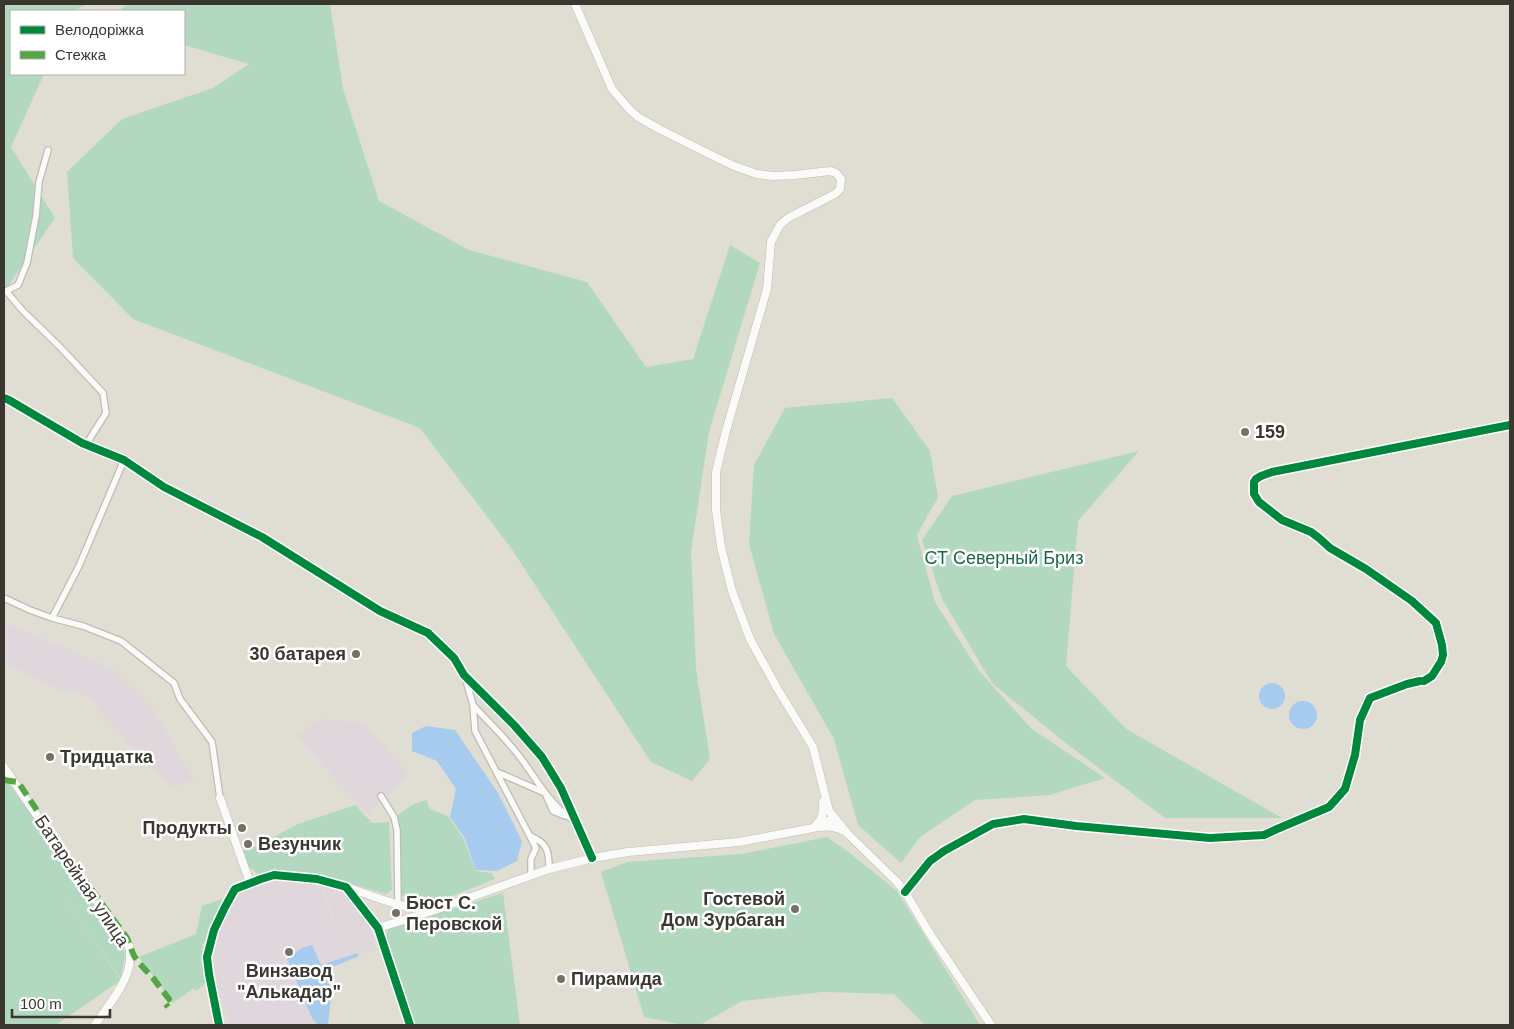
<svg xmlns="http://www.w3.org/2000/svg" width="1514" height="1029" viewBox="0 0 1514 1029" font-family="Arial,sans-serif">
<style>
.industrial{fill:#dfd7dc}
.green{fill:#b2d8bf}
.water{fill:#a6cbee}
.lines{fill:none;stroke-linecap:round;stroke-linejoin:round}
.street-casing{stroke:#bebcb2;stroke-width:8}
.secondary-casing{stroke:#bebcb2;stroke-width:9}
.street{stroke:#fafaf8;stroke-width:5.5}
.secondary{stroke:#fafaf8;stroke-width:8}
.quiet{stroke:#53a643;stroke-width:6;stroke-dasharray:12 6;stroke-linecap:butt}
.cycleway-casing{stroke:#fff;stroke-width:11}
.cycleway{stroke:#00873e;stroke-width:8}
.poi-dot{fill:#737168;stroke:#fff;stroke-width:2}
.labels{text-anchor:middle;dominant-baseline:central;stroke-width:5;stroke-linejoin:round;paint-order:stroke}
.poi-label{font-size:18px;font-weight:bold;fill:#39372f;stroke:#fff;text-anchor:start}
.park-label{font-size:18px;fill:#1a6747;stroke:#fff}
.street-label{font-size:18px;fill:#39372f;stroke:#fff}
</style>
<rect width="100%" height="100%" fill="#e0ded2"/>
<!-- industrial -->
<path class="industrial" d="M4 622 111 668 151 706 194 779 173 788 141 757 88 697 70 688 68 694 4 662Z
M321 719 364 723 410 776 367 814 296 735Z
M273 879 320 884 341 942 352 939 357 952 321 965 312 945 302 948 287 959 312 1018 317 1025H230L208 963 220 926 232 899Z
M322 884 344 891 369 924 377 949 359 955 353 938 342 941Z"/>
<!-- green -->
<path class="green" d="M6 4H87L73 11H11V74H44L11 147 55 218 4 292V7Z
M127 4H330L343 89 379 201 469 250 587 282 646 367 693 359 730 245 760 263 709 432 691 551 696 669 710 759 692 781 651 762 511 548 420 428 133 319 73 258 67 172 122 119 213 88 249 64 184 45V11H119Z
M892 398 930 451 938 497 917 535 935 602 979 671 1032 729 1105 778 1050 795 975 800 920 837 901 863 858 825 834 739 774 634 749 544 754 465 785 408Z
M1139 451 1078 521 1066 666 1126 729 1282 818H1165L1063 741 992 683 942 599 922 540 952 496Z
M4 777 122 940 125 954 121 979 59 890 121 980 56 1025H4Z
M426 800 430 809 448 816 463 838 476 871 491 873 495 879 432 904 400 895 398 815 412 805Z
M355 805 372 823 389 822 392 890 386 894C348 883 298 863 259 875L246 864 242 851 257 846 298 824Z
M827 837 851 854 897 891 980 1025H925L894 994 822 992 742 1001 700 1025H684L644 1017 601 872 627 862 742 854Z
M503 893 520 1025H414L385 940 388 929Z
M225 898 203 945 201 962 206 983 196 991 194 988 173 1003 139 957 196 934 202 906Z"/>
<!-- water -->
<path class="water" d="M1259 696a13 13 0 1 1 26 0a13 13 0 1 1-26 0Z
M1289 715a14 14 0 1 1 28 0a14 14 0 1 1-28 0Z
M426 726 455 730 498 793 522 841 517 861 497 871 476 870 464 837 450 817 456 789 437 761 412 751V733Z
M312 945 321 965 357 953 359 956 330 968 328 976 331 997 328 1025H318L312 1018 287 959 302 948Z"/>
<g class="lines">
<!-- street casing -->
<g class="street-casing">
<path id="street" d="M48 150 39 182 36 216 27 263 18 285 6 291 23 311 60 347 103 393 106 413 87 443
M4 398 9 400 82 443 124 460 164 487 262 537 380 611 428 633 454 658 464 675 514 725 542 757 561 788 592 858
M4 598 30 610 52 618 83 626 121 641 174 683 180 699 212 742 220 798
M52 618 79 566 124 460
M465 677 473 705 475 731 536 848 531 859V876
M1424 681 1432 676 1437 668 1441 662 1443 655 1442 645 1436 623 1412 601 1366 569 1330 548 1319 538 1311 532 1282 520 1259 502 1254 494V482L1256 479 1261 476 1272 472 1510 425
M473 705C489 723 508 740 522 760 538 781 551 807 575 821
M497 772 545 793 553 811 565 816
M381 796 394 817 397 830 398 904
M530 836C548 843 549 852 549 869
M905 892 930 861 944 851 993 824 1024 819 1076 826 1210 838 1264 835 1277 829 1329 807 1345 789 1355 755 1360 720 1370 698 1407 684 1420 681"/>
</g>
<!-- secondary casing -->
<g class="secondary-casing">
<path id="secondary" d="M575 4 612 89 630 110 638 117 661 130 711 155 734 166 757 174 773 176 795 175 830 171 836 173 841 179 840 189 835 194 788 218 780 225 771 242 767 289 726 431 716 472V510L721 547 732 591 750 639 777 688 813 747 829 811 848 834 897 882 905 892 930 934 991 1025
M4 767 74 870 129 946C136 976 110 1002 95 1025
M220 798 250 883
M816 825C823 818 824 812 823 802
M819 827C828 826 837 827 844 831
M346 887C371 895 402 909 428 909
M378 928 435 910 549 869 593 858 628 852 739 842 813 828 835 818
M219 1025 209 974 207 957 214 930 225 907 235 889 261 879 274 875 317 879 346 887 378 928 410 1025"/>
</g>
<!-- street -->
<use href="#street" class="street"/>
<!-- secondary -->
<use href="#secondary" class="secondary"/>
<!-- quiet -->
<path class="quiet" d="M4 780 18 782 75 867 127 938 134 956 140 964 153 978 169 999 164 1002 168 1007"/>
<!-- cycleway casing -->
<g class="cycleway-casing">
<path id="cycleway" d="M4 398 9 400 82 443 124 460 164 487 262 537 380 611 428 633 454 658 464 675 514 725 542 757 561 788 592 858
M1424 681 1432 676 1437 668 1441 662 1443 655 1442 645 1436 623 1412 601 1366 569 1330 548 1319 538 1311 532 1282 520 1259 502 1254 494V482L1256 479 1261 476 1272 472 1510 425
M905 892 930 861 944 851 993 824 1024 819 1076 826 1210 838 1264 835 1277 829 1329 807 1345 789 1355 755 1360 720 1370 698 1407 684 1420 681
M219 1025 209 974 207 957 214 930 225 907 235 889 261 879 274 875 317 879 346 887 378 928 410 1025"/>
</g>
<!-- cycleway -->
<use href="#cycleway" class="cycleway"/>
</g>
<!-- markers -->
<g class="poi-dot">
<circle cx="1245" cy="432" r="5"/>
<circle cx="356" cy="654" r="5"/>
<circle cx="50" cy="757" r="5"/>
<circle cx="242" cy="828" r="5"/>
<circle cx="248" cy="844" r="5"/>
<circle cx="795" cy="909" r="5"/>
<circle cx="396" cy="913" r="5"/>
<circle cx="289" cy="952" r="5"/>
<circle cx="561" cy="979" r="5"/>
</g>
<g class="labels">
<!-- poi labels -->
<g class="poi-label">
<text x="1255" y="432">159</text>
<text x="346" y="654" text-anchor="end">30 батарея</text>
<text x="60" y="757">Тридцатка</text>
<text x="232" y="828" text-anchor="end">Продукты</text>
<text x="258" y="844">Везунчик</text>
<text x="785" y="899" text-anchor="end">Гостевой<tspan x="785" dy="21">Дом Зурбаган</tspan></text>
<text x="406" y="903">Бюст С.<tspan x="406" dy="21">Перовской</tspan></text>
<text x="289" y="971" text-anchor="middle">Винзавод<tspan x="289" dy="21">"Алькадар"</tspan></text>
<text x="571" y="979">Пирамида</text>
</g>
<!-- park labels -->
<g class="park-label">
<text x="1004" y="558">СТ Северный Бриз</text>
</g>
<!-- street labels -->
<g class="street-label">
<text transform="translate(82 881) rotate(56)">Батарейная улица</text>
</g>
</g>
<!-- border -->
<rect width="1514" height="1029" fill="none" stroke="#39372f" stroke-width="10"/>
<!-- legend -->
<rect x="10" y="10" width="175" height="65" fill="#ffffff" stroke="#b0afac"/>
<rect x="20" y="26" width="25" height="8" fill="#00873e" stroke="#b0afac"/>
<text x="55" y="35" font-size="15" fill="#39372f">Велодоріжка</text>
<rect x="20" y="51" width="25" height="8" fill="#53a643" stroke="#b0afac"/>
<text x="55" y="60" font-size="15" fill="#39372f">Стежка</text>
<!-- scale -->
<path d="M12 1009v8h98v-8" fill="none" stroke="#39372f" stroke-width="2.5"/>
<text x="20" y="1009" font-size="15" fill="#39372f" stroke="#ffffff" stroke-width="4" paint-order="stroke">100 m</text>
</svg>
